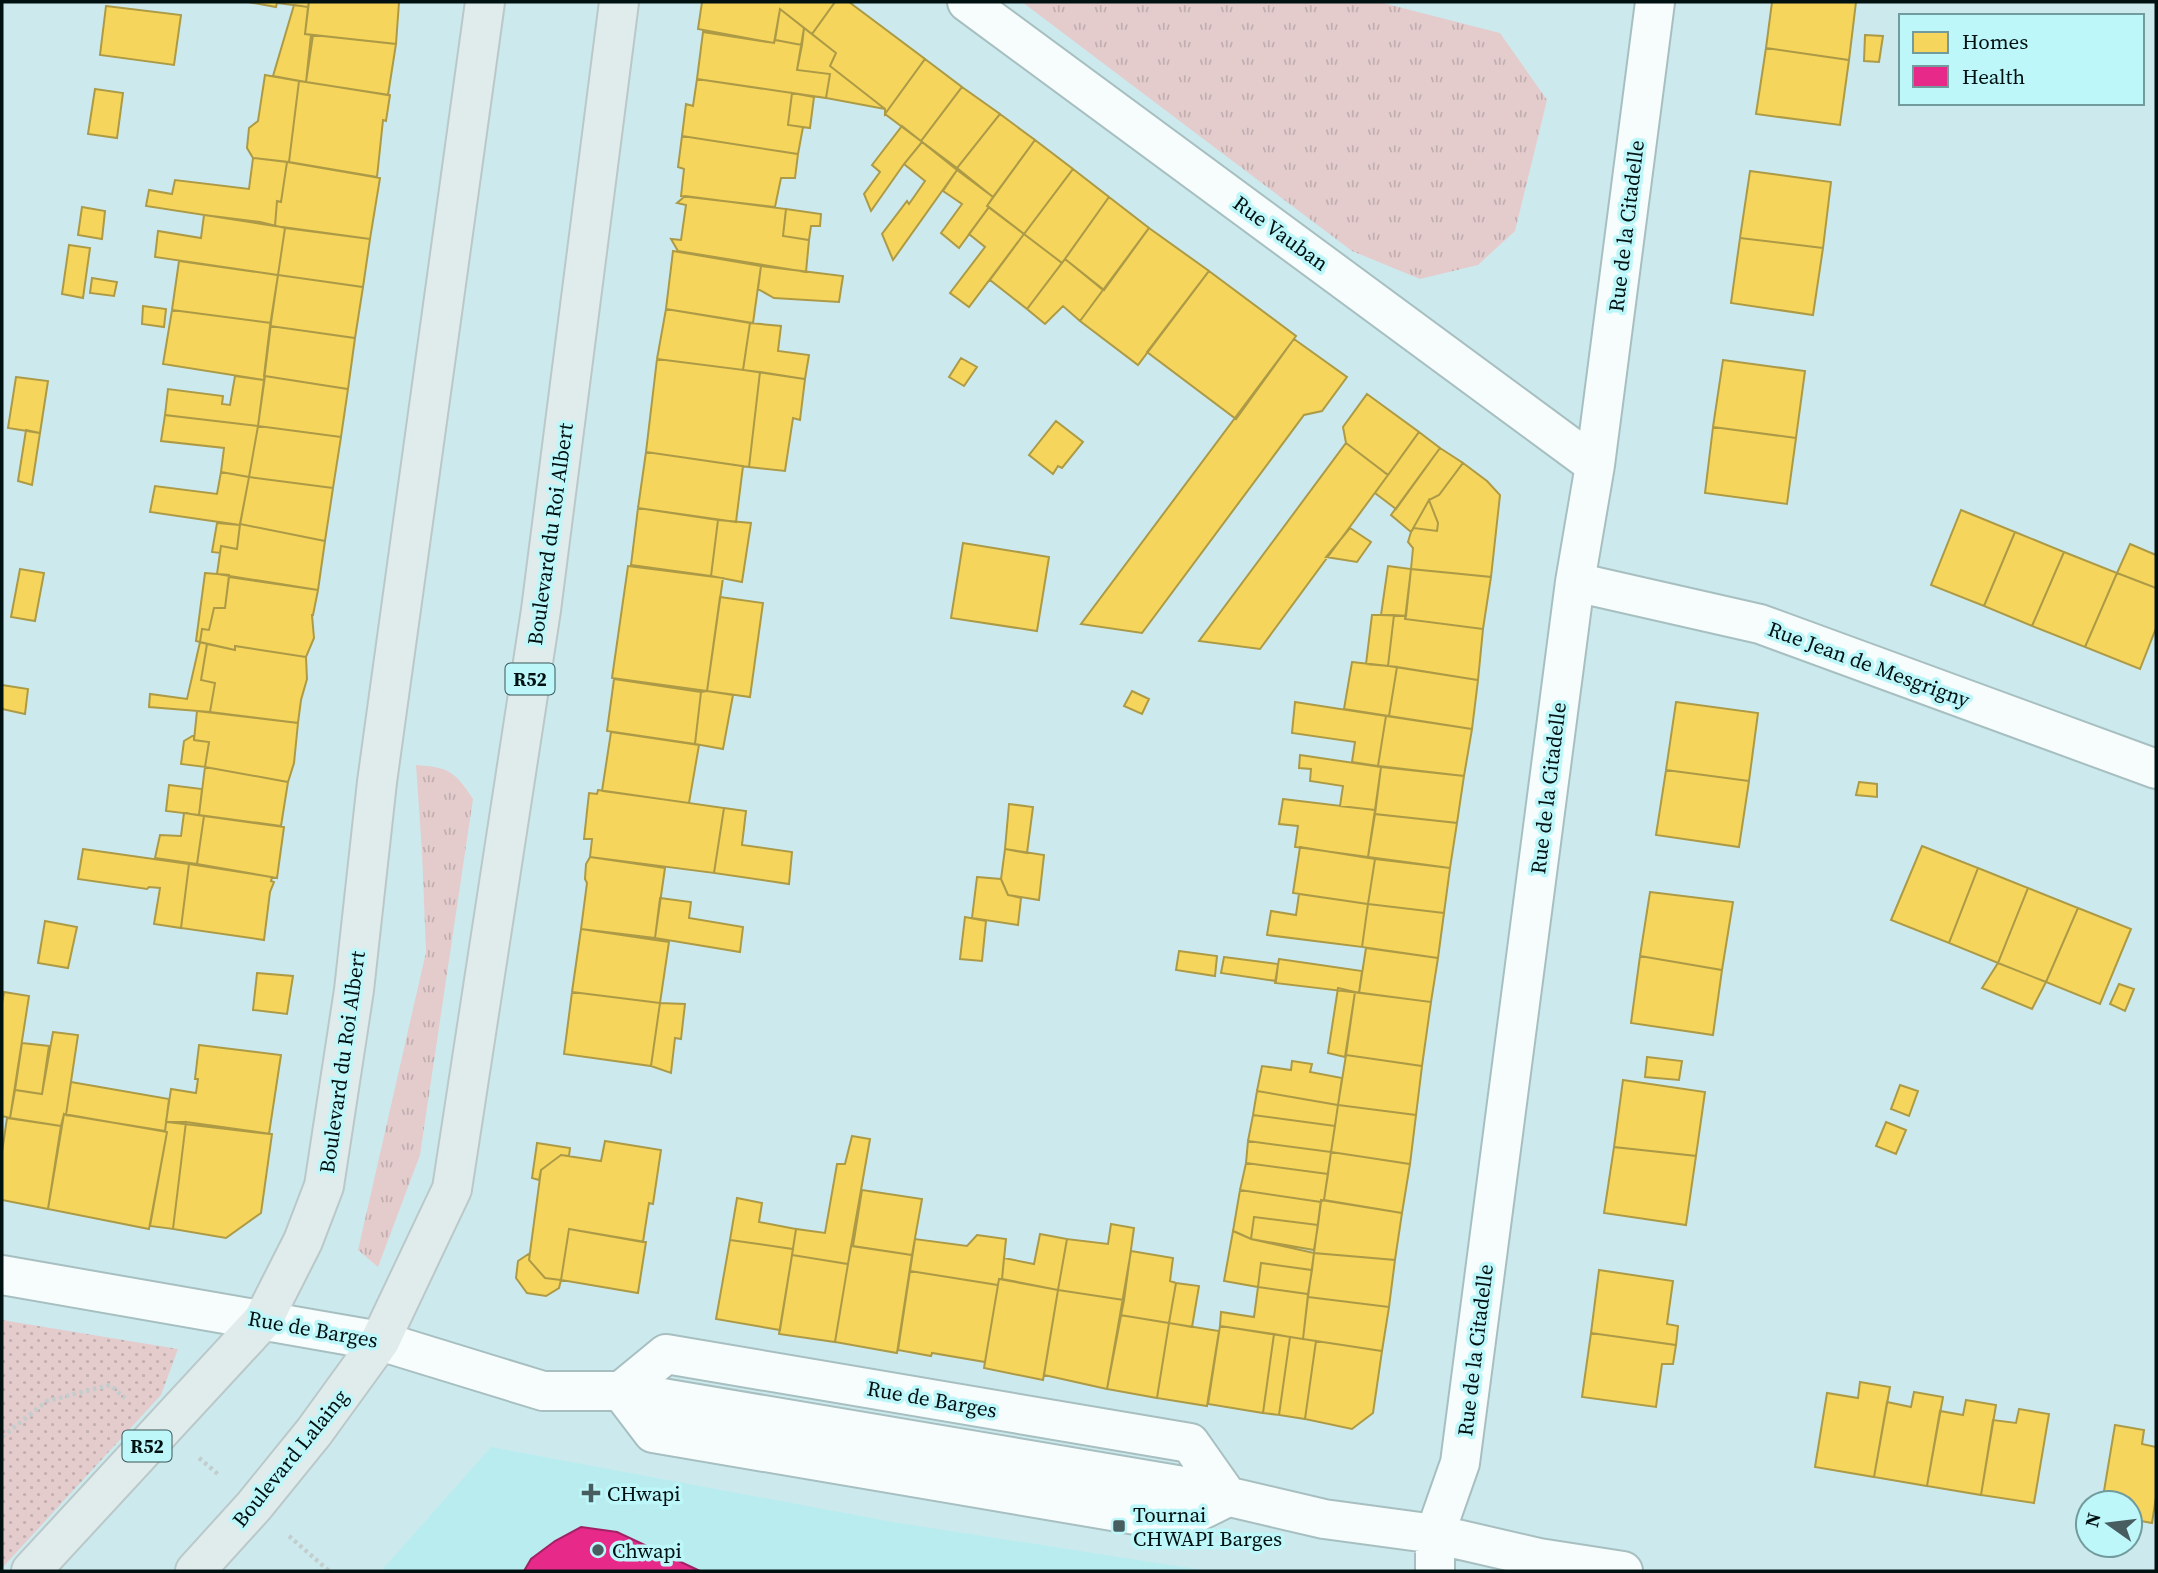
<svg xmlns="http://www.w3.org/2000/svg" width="2158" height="1573" viewBox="0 0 2158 1573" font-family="'Source Serif 4',serif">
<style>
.built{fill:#b9ecef}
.grass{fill:url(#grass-tufts)}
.park{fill:url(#park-dots)}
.homes{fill:#f6d55c;stroke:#ac9a46;stroke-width:2}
.health{fill:#e7298a;stroke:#a22266;stroke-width:2}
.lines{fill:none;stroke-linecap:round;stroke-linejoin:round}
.minor-casing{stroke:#a7bfc0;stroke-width:42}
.major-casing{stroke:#bac8c9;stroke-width:42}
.path{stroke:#c4cdce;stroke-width:4.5;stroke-dasharray:3.5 3.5;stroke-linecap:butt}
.minor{stroke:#f7fcfc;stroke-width:38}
.major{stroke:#e0ebeb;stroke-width:38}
.poi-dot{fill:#475d5f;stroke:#bef7fa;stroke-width:2.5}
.labels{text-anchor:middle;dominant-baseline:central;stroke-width:7;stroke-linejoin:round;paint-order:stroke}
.shield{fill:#bef7fa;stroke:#395658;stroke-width:2}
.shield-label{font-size:19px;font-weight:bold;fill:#001112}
.street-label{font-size:21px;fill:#001112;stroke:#bef7fa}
.poi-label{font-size:21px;fill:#001112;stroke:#bef7fa;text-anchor:start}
</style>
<defs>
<pattern id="grass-tufts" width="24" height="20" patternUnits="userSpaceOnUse" patternTransform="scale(1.75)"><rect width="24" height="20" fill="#e4cccd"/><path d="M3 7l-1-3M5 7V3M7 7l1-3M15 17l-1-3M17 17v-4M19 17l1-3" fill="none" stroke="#c2aeaf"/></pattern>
<pattern id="park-dots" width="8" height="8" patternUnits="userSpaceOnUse" patternTransform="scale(1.75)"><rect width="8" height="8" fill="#e4cccd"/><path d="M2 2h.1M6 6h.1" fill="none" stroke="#c2aeaf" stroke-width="1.8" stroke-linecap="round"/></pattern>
</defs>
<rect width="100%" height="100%" fill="#cceaed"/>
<!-- built -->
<path class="built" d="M491 1447 893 1522 1209 1571H381Z"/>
<!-- grass -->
<path class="grass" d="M1022 2H1379L1500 33 1547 100 1515 231 1478 265 1420 279 1352 251Z
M416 765C448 767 455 771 473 799L420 1155 378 1267 358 1250 426 952 422 852Z"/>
<!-- park -->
<path class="park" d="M2 1320 178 1349 161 1395 2 1568Z"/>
<!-- homes -->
<path class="homes" d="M248 2H309L308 7 277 3 276 7Z
M309 2H399L396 44 305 34Z
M702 2H835L812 34 780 9 774 43 698 29Z
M835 2H849L925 59 885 114V109L830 66 836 53 812 34Z
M1772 2H1856L1849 60 1766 48Z
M294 5 308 7 305 34 311 35 306 82 273 76Z
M106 6 181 15 174 65 100 55Z
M780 9 804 28 802 45 775 40Z
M804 28 836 53 830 66 885 109 826 98 830 74 797 70Z
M703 32 774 43 775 40 802 45 797 70 830 74 826 98 697 79Z
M313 35 396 44 388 95 306 82Z
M1865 35 1883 36 1879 62 1864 61Z
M1766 48 1849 60 1840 125 1756 114Z
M925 59 962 87 921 141 885 114Z
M265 75 299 81 289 162 253 158 247 148 249 128 258 121Z
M697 79 792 93 788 125 803 127 798 154 682 136 686 104 693 106Z
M299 81 390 95 386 121 383 120 377 177 289 162Z
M962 87 1000 114 957 168 921 141Z
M95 89 123 93 117 138 88 134Z
M792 93 814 97 810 128 788 125Z
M1000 114 1035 140 993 197 957 168Z
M902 126 922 142 904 164 871 211 864 194 880 172 872 165Z
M682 136 798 154 795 178H781L775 207 681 196 684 169 678 167Z
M1035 140 1073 169 1024 234 987 206Z
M922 142 957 170 893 260 882 234 907 201 909 204 925 181 904 164Z
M253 158 287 162 281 202 277 201 275 226 146 206 149 190 172 194 175 180 249 189Z
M287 162 380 178 370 239 275 226 277 201 281 202Z
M1073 169 1109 197 1062 263 1024 234Z
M957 170 993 197 987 206 989 207 959 248 941 233 962 204 943 191Z
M1750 171 1831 182 1823 248 1740 238Z
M685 196 786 209 783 236 809 240 806 272 678 251 671 239 681 240 686 205 677 203Z
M1109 197 1149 228 1104 290 1065 259Z
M82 207 105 211 102 239 78 235Z
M989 207 1024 234 969 307 950 293 985 247 969 234Z
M786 209 821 214 820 226H811L809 240 783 236Z
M204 215 260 222 285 228 278 275 155 257 158 231 201 238Z
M285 228 370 239 363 287 278 275Z
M1149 228 1209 271 1138 365 1080 321Z
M1024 234 1062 263 1027 309 990 280Z
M1740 238 1823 248 1813 315 1731 303Z
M69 245 90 248 83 298 62 294Z
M673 251 761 266 753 323 666 309Z
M1065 259 1103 290 1080 321 1063 306 1045 324 1027 309Z
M179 261 278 275 271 323 172 310Z
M761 266 843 276 839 302 774 298 758 289Z
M1209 271 1296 336 1236 419 1147 352Z
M278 275 363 287 355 338 270 326Z
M92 278 117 282 114 296 90 293Z
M143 306 166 309 164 327 142 324Z
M666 309 750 323 743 370 657 359Z
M172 310 271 323 264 380 163 364Z
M750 323 781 326 778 351 809 355 805 379 743 370Z
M270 326 355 338 348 389 264 376Z
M1294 339 1347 377 1322 411 1304 415 1142 633 1081 624Z
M961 358 977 367 964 386 949 377Z
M657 359 760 372 749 467 646 452Z
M1723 360 1805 371 1796 438 1713 427Z
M760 372 805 379 800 420 793 418 785 471 749 467Z
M235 376 264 380 258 426 165 415 168 389 223 396 222 404 230 405Z
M265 376 348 389 341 437 258 426Z
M16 377 48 381 40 433 8 428Z
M1367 394 1419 432 1388 475 1346 443 1343 427Z
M165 415 258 426 249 477 221 472 224 448 161 441Z
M1056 421 1083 442 1062 468 1058 466 1053 474 1029 455Z
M258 426 341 437 333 488 249 477Z
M1713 427 1796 438 1787 504 1705 493Z
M26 430 40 433 32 485 18 481Z
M1419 432 1440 448 1396 509 1375 493Z
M1346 443 1388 475 1260 649 1199 641Z
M1440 448 1463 463 1439 495 1429 500 1411 532 1391 515Z
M646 452 743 466 736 522 638 508Z
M1463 463 1487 481 1500 495 1491 577 1411 569 1413 548 1408 542 1411 532 1414 528 1437 531 1438 523 1429 500 1439 495Z
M221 472 249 477 240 525 150 512 155 486 217 494Z
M249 477 333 488 325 541 240 524Z
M1429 500 1438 523 1437 531 1414 528 1411 532Z
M638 508 718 520 711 576 631 565Z
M1961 510 2015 532 1984 606 1931 585Z
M718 520 751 523 742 582 711 576Z
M217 523 240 525 237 549 221 546 220 553 212 552Z
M240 524 325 541 318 590 217 574 221 546 237 549Z
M1350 528 1371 542 1357 562 1326 557Z
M2015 532 2064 552 2032 626 1984 606Z
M963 543 1049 557 1037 631 951 618Z
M2130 544 2156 555V588L2117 573Z
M2064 552 2117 573 2085 647 2032 626Z
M628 566 723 578 707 691 612 678Z
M1388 566 1411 569 1406 616 1381 615Z
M20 569 44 573 35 621 11 617Z
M1411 569 1491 577 1483 629 1405 619Z
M205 573 229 575 225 608H214L209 630 202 629 200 642 196 641Z
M2117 573 2156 588V628L2140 669 2085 647Z
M229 577 318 590 313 615H312L314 638 306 657 235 646V650L200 642 202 629 209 630 214 608H225Z
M720 597 763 603 750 697 707 691Z
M1372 615H1394L1388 666 1366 664Z
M1394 615 1406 616 1405 619 1483 629 1478 680 1388 666Z
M200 642 207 644 201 680 215 683 210 712 149 707 150 694 187 699Z
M207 644 235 650V646L306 657 307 679 301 700 298 723 210 712 215 683 201 680Z
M1352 662 1397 667 1389 716 1344 709Z
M1397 667 1478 680 1472 729 1389 716Z
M614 679 701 692 695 744 607 731Z
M2 685 28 689 25 714 2 709Z
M707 691 733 695 723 749 695 744 701 692Z
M1132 691 1149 699 1142 714 1124 706Z
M1295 702 1386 716 1378 766 1352 762 1355 742 1292 733Z
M1676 702 1758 713 1749 781 1666 770Z
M197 711 298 723 294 763 288 782 205 767 209 742 194 740Z
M1386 716 1472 729 1464 776 1378 766Z
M611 732 699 745 689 803 602 791Z
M194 735V740L209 742 205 767 181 764 184 741Z
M1300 755 1381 767 1375 810 1340 806 1343 786 1310 781 1311 769 1299 768Z
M205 767 288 782 281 826 199 815Z
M1381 767 1464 776 1457 823 1375 814Z
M1666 770 1749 781 1739 847 1656 835Z
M1859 782 1877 784V797L1856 795Z
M169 785 202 789 199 815 166 811Z
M598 790 724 808 714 873 590 857 592 839H584L589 793 597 794Z
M1283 799 1375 810 1368 857 1295 847 1298 826 1279 824Z
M1009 804 1033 807 1027 853 1005 849Z
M724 808 746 811 742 845 792 852 789 884 714 873Z
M184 813 204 816 197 864 155 858 160 835 181 836Z
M1375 814 1457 823 1450 868 1368 857Z
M204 816 284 827 277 878 197 864Z
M1922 846 1978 868 1949 943 1891 920Z
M1300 847 1375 859 1368 904 1293 893Z
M83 849 189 864 181 928 154 924 160 888 149 887 147 889 78 879Z
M1005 849 1044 855 1039 900 1008 895 1001 879Z
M590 857 665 868 655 938 581 929 587 883 585 879 586 864Z
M1375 859 1450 868 1444 913 1368 904Z
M189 864 272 877 271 881 274 882 270 892 264 940 181 928Z
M1978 868 2028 888 1998 963 1949 943Z
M977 877 1001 879 1008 895 1021 898 1018 925 972 918Z
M2028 888 2078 908 2046 982 1998 963Z
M1650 892 1733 902 1722 970 1640 956Z
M1299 894 1368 904 1362 947 1267 935 1271 911 1296 915Z
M660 898 691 902 689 918 743 927 740 952 655 938Z
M1368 904 1444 913 1438 958 1362 947Z
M2078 908 2131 929 2100 1004 2046 982Z
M965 917 986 921 982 961 960 959Z
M45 921 77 927 68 968 38 963Z
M581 929 669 942 660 1003 572 992Z
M1366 948 1438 958 1431 1002 1359 993Z
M1179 951 1217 956 1215 976 1176 970Z
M1640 956 1722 970 1713 1035 1631 1023Z
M1224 957 1278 964 1276 981 1221 973Z
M1279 959 1362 971 1359 993 1275 983Z
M1998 963 2046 982 2032 1009 1982 988Z
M257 973 293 976 287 1014 253 1010Z
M2119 984 2134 989 2125 1011 2110 1004Z
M1338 988 1355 992 1345 1057 1328 1053Z
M4 992 29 996 10 1118 2 1116V1003Z
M572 992 660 1003 651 1066 564 1054Z
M1355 992 1431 1002 1422 1066 1346 1055Z
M660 1003 685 1004 681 1039 675 1038 671 1073 651 1066Z
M53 1032 78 1035 66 1115 64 1114 61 1126 10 1118 15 1090 42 1094Z
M22 1043 49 1046 42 1094 15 1090Z
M199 1045 281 1055 269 1134 166 1122 171 1089 196 1093 198 1079H195Z
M1346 1055 1422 1066 1416 1115 1338 1105Z
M1647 1057 1682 1061 1679 1080 1645 1077Z
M1292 1061 1312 1064 1310 1072 1342 1078 1338 1105 1257 1091 1262 1066 1291 1070Z
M1623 1080 1705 1092 1696 1156 1614 1147Z
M71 1082 169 1099 165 1131 66 1115Z
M1900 1085 1918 1091 1909 1116 1891 1109Z
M1257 1091 1338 1105 1335 1126 1253 1115Z
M1338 1105 1416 1115 1410 1164 1331 1152Z
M64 1114 167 1132 149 1229 48 1209Z
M1253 1115 1335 1126 1331 1152 1248 1141Z
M7 1118 61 1126 48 1209 2 1200V1152Z
M166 1122H186L173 1229 150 1226 167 1132 165 1131Z
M186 1122 272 1134 261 1213 226 1238 173 1229Z
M1886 1122 1906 1130 1896 1154 1876 1146Z
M852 1136 870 1139 848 1264 792 1255 796 1229 825 1233 837 1164H845Z
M605 1141 661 1150 653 1204 649 1203 643 1242 569 1229 561 1280 545 1278 529 1260 541 1170 561 1155 601 1161Z
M1248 1141 1331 1152 1328 1174 1246 1163Z
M537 1143 570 1148 569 1156 561 1155 541 1170 539 1180 532 1178Z
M1614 1147 1696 1156 1686 1225 1604 1213Z
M1331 1152 1410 1164 1402 1213 1324 1200Z
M1246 1163 1328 1174 1324 1200 1321 1202 1240 1190Z
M862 1190 922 1199 912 1255 853 1246Z
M1240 1190 1321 1202 1318 1225 1254 1217 1251 1239 1238 1233 1233 1231Z
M737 1198 762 1203 759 1222 796 1229 793 1249 730 1240Z
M1321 1200 1402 1213 1395 1260 1314 1253Z
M1254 1217 1318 1225 1314 1250 1251 1239Z
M1111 1224 1134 1228 1124 1300 1058 1290 1067 1239 1108 1244Z
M569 1229 646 1242 638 1293 561 1280Z
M1233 1231 1251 1239 1314 1253 1312 1270 1261 1263 1258 1287 1224 1281Z
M1040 1234 1067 1239 1058 1290 1002 1279 1004 1258 1034 1264Z
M977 1235 1006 1239 1002 1279H999L998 1285 910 1271 915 1239 967 1246Z
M730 1240 793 1249 780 1330 716 1319Z
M851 1246 912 1255 897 1353 835 1342Z
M1131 1251 1173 1258 1170 1281 1176 1283 1169 1323 1120 1315Z
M530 1253 529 1260 545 1278 561 1280 559 1288 546 1296 527 1293 516 1278 518 1261Z
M1314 1253 1395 1260 1389 1307 1308 1297Z
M792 1255 848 1264 835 1342 779 1334Z
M1261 1263 1312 1270 1308 1294 1258 1287Z
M1599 1270 1673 1281 1667 1324 1678 1326 1676 1345 1591 1333Z
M910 1271 998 1285 985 1362 932 1353 931 1356 898 1350Z
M999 1279 1058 1290 1043 1380 984 1368Z
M1176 1283 1199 1286 1192 1327 1169 1323Z
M1258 1287 1308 1294 1303 1339 1220 1326 1221 1312 1254 1317Z
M1058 1290 1124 1300 1107 1389 1044 1375Z
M1308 1297 1389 1307 1382 1351 1303 1339Z
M1120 1315 1169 1323 1157 1398 1107 1389Z
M1169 1323 1219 1331 1207 1406 1157 1398Z
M1220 1326 1274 1334 1263 1413 1208 1404Z
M1591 1333 1676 1345 1673 1364H1662L1656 1407 1582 1397Z
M1274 1334 1290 1337 1279 1415 1263 1413Z
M1290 1337 1316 1341 1305 1419 1279 1415Z
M1316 1341 1382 1351 1373 1413 1352 1429 1305 1419Z
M1860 1382 1890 1387 1874 1477 1815 1467 1827 1393 1858 1398Z
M1914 1392 1943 1397 1927 1486 1874 1477 1887 1402 1911 1407Z
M1966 1400 1996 1405 1981 1495 1927 1486 1940 1411 1963 1415Z
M2019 1409 2049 1414 2034 1503 1981 1495 1993 1420 2016 1423Z
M2115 1425 2144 1430 2142 1444 2156 1447V1497L2152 1523 2130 1519V1503H2102Z"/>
<!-- health -->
<path class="health" d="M581 1527 617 1532 700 1571H524L531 1559 555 1541Z"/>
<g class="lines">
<!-- minor casing -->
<g class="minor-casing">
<path id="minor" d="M967 2 1595 465
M1575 582 1760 624 2156 769
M2 1275 380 1341 543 1391H621L1183 1486 1324 1519 1435 1534 1539 1558 1623 1571
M621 1391 666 1354 1190 1443 1228 1497
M621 1391 653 1433 1177 1522 1228 1497
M1435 1571V1534L1460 1463 1575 582 1595 465 1655 2"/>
</g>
<!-- major casing -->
<g class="major-casing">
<path id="major" d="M31 1571 263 1320 303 1241 324 1186 354 990 377 782 485 2
M195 1571 254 1506 314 1432 380 1341 452 1189 541 610 619 2"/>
</g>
<!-- path -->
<path class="path" d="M2 1437 47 1401 110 1385 125 1398
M199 1458 219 1475
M289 1536 329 1571"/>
<!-- minor -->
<use href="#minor" class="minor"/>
<!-- major -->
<use href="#major" class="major"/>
</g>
<!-- markers -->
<g class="poi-dot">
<path d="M587.5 1482.5h7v7h7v7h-7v7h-7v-7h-7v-7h7z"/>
<rect x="1112" y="1519" width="14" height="14" rx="3.5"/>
<circle cx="598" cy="1550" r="7"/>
</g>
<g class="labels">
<!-- shield labels -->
<g class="shield">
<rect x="505.5" y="663.5" width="49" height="31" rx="5"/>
<rect x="122.5" y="1430.5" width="49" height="31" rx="5"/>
</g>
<g class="shield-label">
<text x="530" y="679">R52</text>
<text x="147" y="1446">R52</text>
</g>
<!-- street labels -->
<g class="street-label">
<text transform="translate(1626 226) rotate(-83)">Rue de la Citadelle</text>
<text transform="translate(1281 233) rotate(36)">Rue Vauban</text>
<text transform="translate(550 534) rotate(-82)">Boulevard du Roi Albert</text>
<text transform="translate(1869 664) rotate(20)">Rue Jean de Mesgrigny</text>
<text transform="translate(1548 788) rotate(-83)">Rue de la Citadelle</text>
<text transform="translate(342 1062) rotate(-82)">Boulevard du Roi Albert</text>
<text transform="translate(313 1329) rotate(10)">Rue de Barges</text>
<text transform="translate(1475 1350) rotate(-83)">Rue de la Citadelle</text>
<text transform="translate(932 1399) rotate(10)">Rue de Barges</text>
<text transform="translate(290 1458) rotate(-51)">Boulevard Lalaing</text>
</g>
<!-- poi labels -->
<g class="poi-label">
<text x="607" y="1493">CHwapi</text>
<text x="1133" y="1514">Tournai<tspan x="1133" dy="24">CHWAPI Barges</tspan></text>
<text x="612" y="1550">Chwapi</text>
</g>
</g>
<!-- border -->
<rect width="2158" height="1573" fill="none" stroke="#001112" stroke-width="7"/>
<!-- legend -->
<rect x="1899" y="14" width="245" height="91" fill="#bef7fa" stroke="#729b9d" stroke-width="2"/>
<rect x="1913" y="32" width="35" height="21" fill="#f6d55c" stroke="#729b9d" stroke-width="2"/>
<text x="1962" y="49" font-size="21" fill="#001112">Homes</text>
<rect x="1913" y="66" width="35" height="21" fill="#e7298a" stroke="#729b9d" stroke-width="2"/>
<text x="1962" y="84" font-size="21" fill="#001112">Health</text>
<!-- north arrow -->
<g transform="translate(2109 1524) rotate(284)"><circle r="33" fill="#bef7fa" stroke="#729b9d" stroke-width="2"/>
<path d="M0-5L12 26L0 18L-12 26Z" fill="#475d5f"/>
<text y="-10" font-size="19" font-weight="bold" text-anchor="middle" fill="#001112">N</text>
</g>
</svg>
